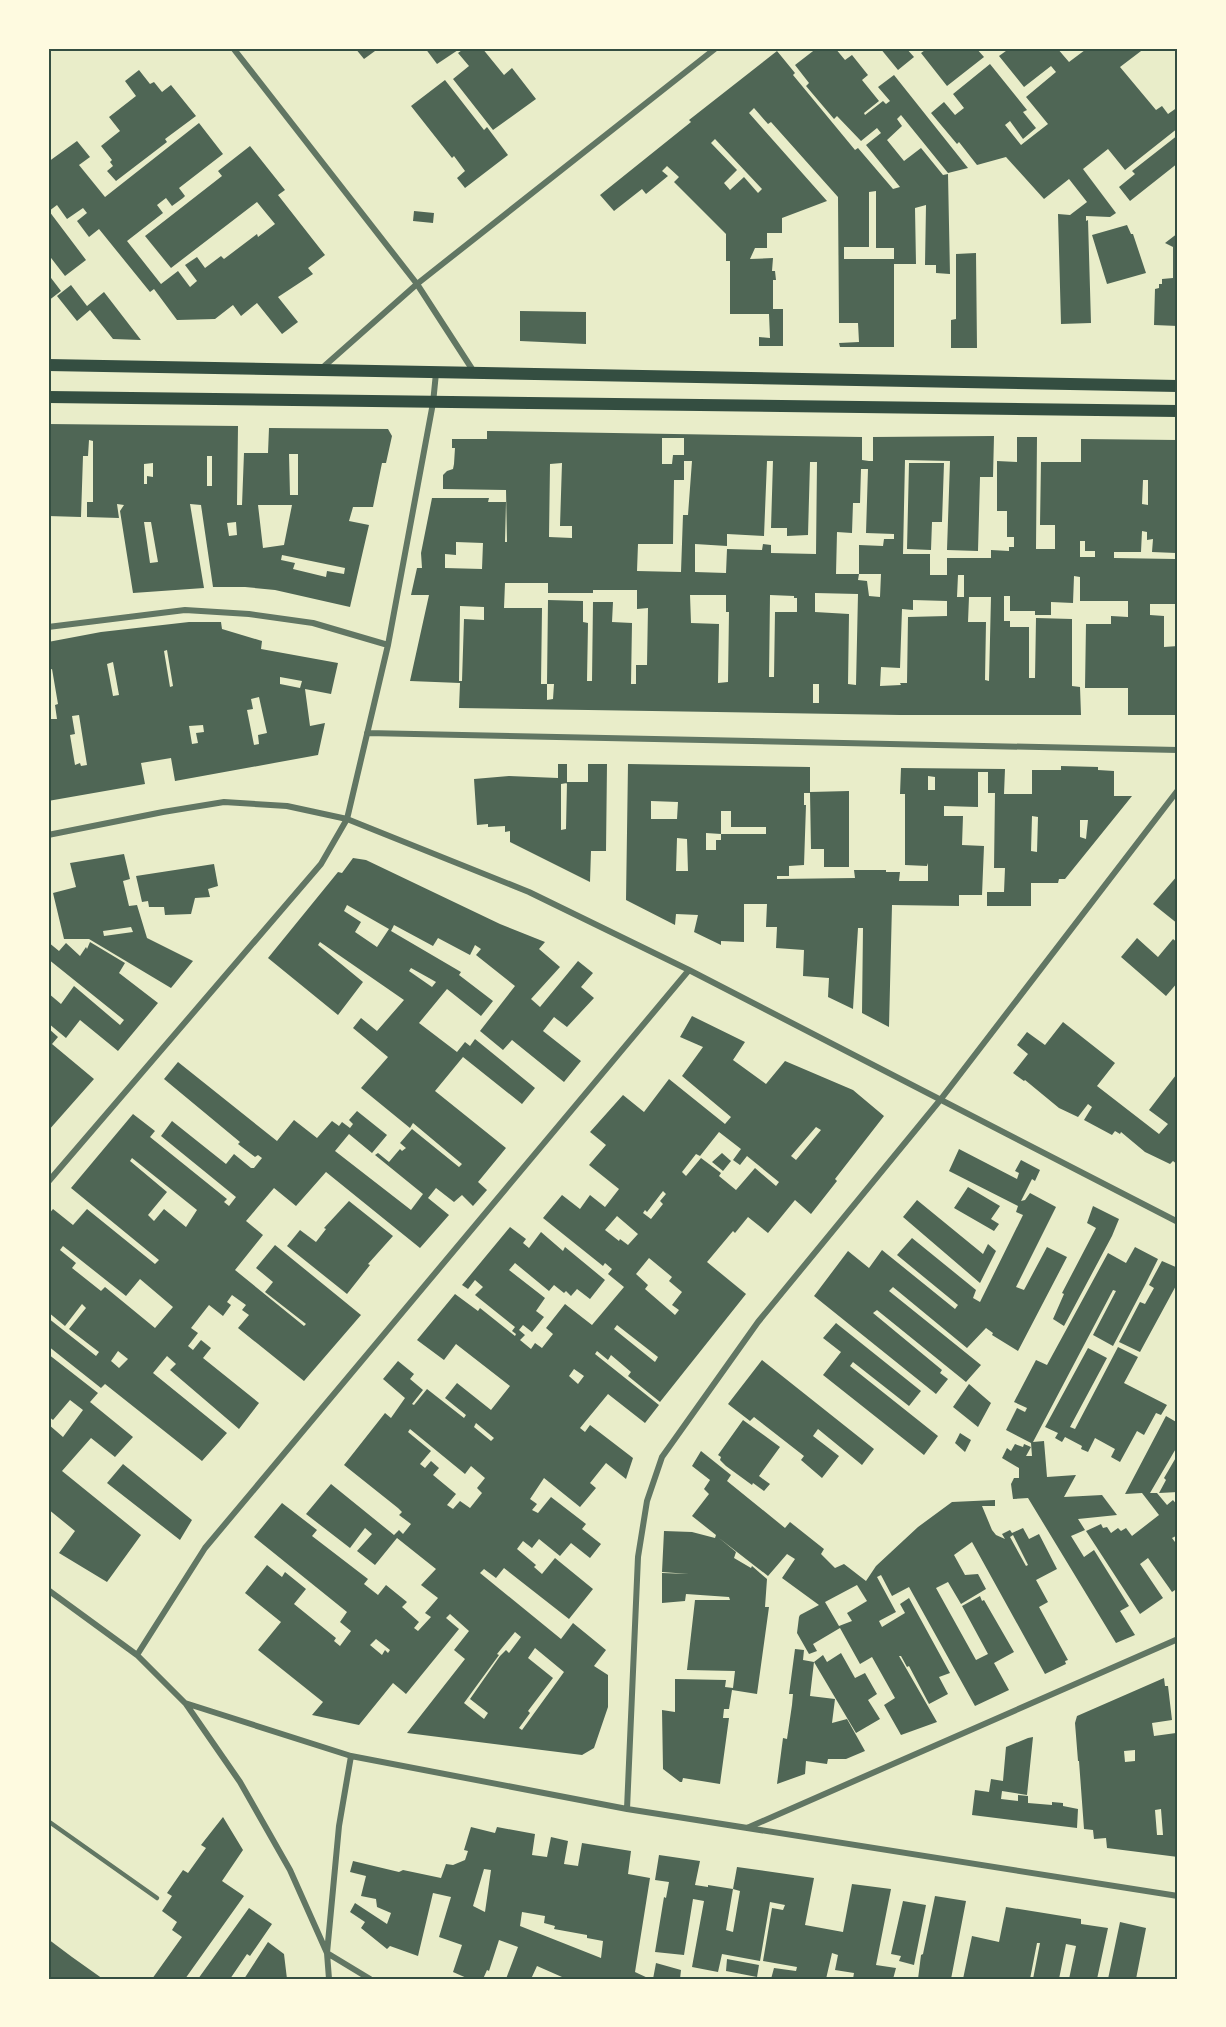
<svg xmlns="http://www.w3.org/2000/svg" width="1226" height="2027" viewBox="0 0 1226 2027" font-family="'Alegreya Sans',sans-serif">
<style>
.building{fill:#4f6655;fill-rule:evenodd}
.lines{fill:none;stroke-linecap:round;stroke-linejoin:round}
.service{stroke:#617663;stroke-width:4.5}
.minor{stroke:#617663;stroke-width:6}
.secondary{stroke:#344e41;stroke-width:12}
.neatline{fill:none;stroke:#344e41;stroke-width:2}
</style>
<rect width="100%" height="100%" fill="#e9edc9"/>
<!-- building -->
<path class="building" d="M355 48H373L375 51 364 59Z
M425 48H461L437 64Z
M465 48H482L504 75 512 68 536 99 493 130 453 79 469 66 458 53Z
M817 48H835L845 60 852 55 868 75 862 80 879 101 864 113 865 115 883 101 886 104 890 101 878 87 894 75 968 168 948 173 901 115 897 119 902 126 887 140 904 161 921 148 943 175 948 174 950 274 936 273V265H925L926 205 915 208 916 264H894V347H840L839 343 859 342 858 323H839L838 197 771 122 768 124 754 108 749 113 827 201 782 218V233H767V248H755L750 259 773 258 772 271H775L776 280H773V309H783V346H759V337L770 338 769 314H730V261H726V234L674 182 679 177 667 166 662 171 668 176 646 194 642 189 614 211 600 195 691 122 689 120 777 51 795 73 793 75 855 150 858 148 893 189 900 187 866 145 881 133 877 128 861 141 837 116 834 119 806 86 809 83 795 65ZM715 139 762 189 758 193 744 177 730 190 724 183 737 170 711 143ZM876 191V248H894V259H844V247H869V192Z
M880 48H906L914 57 898 70Z
M928 48H949L951 51 954 48H976L984 57 947 86 921 53Z
M1010 48H1057L1069 62 1085 50 1084 48H1145L1120 67 1156 110 1162 106 1168 114 1178 107V128L1125 170 1108 149 1083 169 1116 213 1110 217 1086 216V221L1088 220 1091 323 1061 324 1058 214 1070 215 1087 202 1069 179 1044 199 1006 157 977 165 959 142 957 144 931 113 944 102 955 115 964 108 953 94 990 64 1027 110 1023 112 1036 128 1023 139 1010 121 1005 125 1021 145 1048 124 1026 97 1056 72 1051 66 1024 87 999 56Z
M139 70 150 84 154 82 162 92 171 85 196 116 165 139 167 142 116 181 107 171 113 166 110 162 112 160 101 146 120 131 109 117 136 96 125 81Z
M445 80 484 130 487 127 508 155 465 188 457 178 465 171 454 156 452 158 411 106Z
M199 123 223 154 179 188 185 196 183 198 172 206 166 198 157 205 163 213 127 241 161 284 178 271 190 287 197 281 185 265 197 257 205 268 221 256 224 259 257 234 258 237 275 224 257 202 171 268 145 236 222 176 218 171 250 146 285 190 278 195 325 255 308 268 313 274 278 297 298 322 282 334 257 303 241 316 233 305 215 319 177 320 154 289 150 292 99 229 89 237 77 221 87 213 83 208 67 219 57 205 49 211 86 260 65 276 48 254V162L77 141 90 157 79 165 105 197Z
M1178 135V163L1130 201 1119 187 1135 174 1132 171Z
M414 211 434 213 433 223 413 221Z
M1127 225 1131 234H1133L1146 273 1107 284 1092 235Z
M1178 233V326L1154 325 1155 289 1159 288V284H1162V279L1173 278V247L1165 243Z
M976 253 977 348H951V320L956 319V254Z
M48 274 61 291 48 301Z
M71 285 87 306 104 292 141 340 113 339 90 310 77 321 57 296Z
M520 311 586 312V344L520 341Z
M48 424 238 426 237 505H242L244 453H268L269 428 388 429 392 436 386 463H382L373 507H353L349 521 369 525 350 607 275 590 245 587H213L201 505 190 504 204 588 133 593 120 511 124 505 117 504 119 518 87 517V502H93V441L89 440 88 456H83L81 517 48 516ZM289 454H298V495H290ZM207 456H212V486H207ZM153 463V477L147 476V484H144V464ZM258 505H292L284 545 263 548ZM144 522H151L158 562 150 563ZM236 522 237 535 229 536 227 523ZM282 555 345 568 344 574 327 571 326 577 293 569 295 563 281 560Z
M487 431 862 437V460L869 461H873V437L994 436 993 477H980L978 551 947 550 950 461 905 460 903 554H930V575H947V558H991V550L1009 551V547H1014V537H1007V511H997V461L1017 462V437H1037L1036 549H1055V525H1040L1041 462H1081V439L1178 440V604H1150V615L1164 616V647L1178 646V715H1128V688H1085L1086 624H1111V616L1128 617V601H1080V577L1074 576 1073 603 1051 602V615H1035V611H1010V596H1004V621H1010V627H1029V678H1035L1036 618 1072 619V686L1080 687 1081 715H900L459 708 460 683 410 681 429 595H411L417 568H422L421 553 432 498H489L488 502H506L505 542H507L506 490 443 489V475L447 471 453 469 454 464 455 448H452V439H487ZM662 438H684V455H673L672 464H662ZM684 461H692L688 515H683L681 572 637 571 638 544H673L674 480H684ZM767 461H773L771 528H787V536L808 535 810 462H817L816 554 771 553V545L763 544 762 550 727 549 726 573 695 572V544L727 546V534L764 536ZM562 463 560 526H572V538L549 537 550 464ZM861 469H868L866 533 894 534V539H884L883 546 859 545V574H881L880 597 869 596 867 581 858 580 859 574H836L837 532 852 533 853 503H860ZM1143 480H1148V505L1142 504ZM1142 531 1147 532V540L1153 539 1152 552 1176 553 1175 559 1114 558V552H1141ZM1080 541H1085V551H1095V557H1080ZM456 542 483 543 482 569 445 568V554L456 555ZM958 575H964V597H957ZM505 583H548V593H593V590H637V609L648 608 647 665H636V684H631L632 623 612 622 613 602H593L592 681H587L588 623 583 622V601L548 600 547 684H554L553 699 547 700V684H541L542 608H504ZM815 593 858 594 856 685 848 684 849 614 815 612ZM690 595H726V612H729L728 682 718 683 719 624 691 623ZM770 595 794 596V598H797V612H775L774 677H769ZM969 597H991L989 681 985 680 986 622H968ZM913 600 947 601V616L908 617 907 683H900L901 685 880 686 881 667 900 668 902 609 913 610ZM460 606 484 607V620L464 619 462 681H459ZM813 684H819V703H813Z
M909 463H944L942 522H932L931 550 907 549Z
M189 622H221L222 629 262 641 261 649 338 663 331 694 305 689 310 726 325 723 318 755 175 781 171 758 141 763 145 784 48 801V709L51 719H57L55 705 58 704 52 669 48 670V642L101 632ZM167 650 173 686 170 687 164 651ZM113 662 119 695 113 696 107 664ZM280 677 302 681 300 688 280 684ZM259 697 267 733 258 735 259 744 254 745 247 710 253 709 251 699ZM79 715 87 765 81 766 80 763 75 765 70 735 75 734 72 716ZM203 725 204 732 196 733 198 743 192 744 189 726Z
M558 764H567V783L561 784V830L566 829 567 782H588V764H607L606 851H591L590 882 510 842V831L505 832V826L488 827V824L477 825 474 779 509 776 558 778Z
M628 764 810 767V793H804V805H806L804 865 789 866V876H777V879L855 878 854 870H886V872H900L899 881H928V863L927 866 905 865V794H900L901 768 1005 769 1004 794H1032V770H1061V766L1098 767V770L1114 771V796H1132L1065 879H1059L1058 883H1031V906H987V892H1004L1005 868H994L995 793H988V772H978V807L944 806V816H963L962 845 984 846 982 895H959V906L892 905 889 1027 862 1013 863 928H858L853 1009 828 997 829 978 803 976 804 950 776 948 777 927H766L767 904H744V942L721 941V945L694 932 698 915 676 914 675 925 626 900ZM928 776 935 777V790H928ZM651 801 678 802 677 819H651ZM721 811H731V827H766V834H721V840H716V850H706V833L721 834ZM1032 816 1038 817 1037 852 1031 851ZM1080 820H1088L1086 839 1080 837ZM677 838 687 839 688 871H676Z
M849 791V867H824V849H811L810 792Z
M124 854 130 879 123 881 129 906 137 905 147 938 193 961 171 988 89 939H64L53 893 76 887 70 863ZM131 927 133 932 104 936 103 931Z
M353 858 366 860 500 924 545 942 539 949 560 967 531 999 540 1007 578 961 593 973 581 987 594 998 567 1027 554 1017 543 1031 581 1061 564 1082 512 1040 503 1050 480 1031 515 986 476 955 481 949 475 945 470 955 438 938 433 946 394 925 391 931 461 972 459 975 493 1001 481 1016 447 989 419 1023 457 1052 465 1042 470 1046 475 1039 535 1088 522 1104 463 1057 435 1091 506 1148 478 1182 487 1190 473 1206 462 1195 454 1202 436 1188 428 1198 449 1215 420 1248 326 1172 296 1206 274 1188 246 1221 263 1235 235 1270 304 1326 306 1324 265 1292 273 1282 256 1268 275 1245 361 1315 304 1381 238 1328 249 1315 242 1310 246 1305 232 1295 227 1302 231 1305 223 1316 209 1305 191 1328 198 1333 188 1346 193 1350 201 1340 211 1348 203 1358 259 1403 239 1429 170 1370 176 1364 167 1356 153 1373 227 1433 202 1461 105 1384 101 1388 48 1346V1318L96 1356 99 1352 69 1329 86 1308 82 1304 65 1326 48 1312V1215L53 1209 73 1225 87 1209 155 1264 159 1260 71 1188 133 1114 155 1131 150 1137 227 1199 224 1202 229 1206 236 1197 161 1136 172 1121 226 1164 234 1154 251 1168H254L262 1158 258 1155 255 1157 238 1144 240 1142 164 1079 178 1062 277 1141 294 1120 317 1138 332 1121 339 1126 342 1122 350 1128 353 1124 349 1120 357 1111 387 1135 372 1153 349 1134 335 1151 411 1210 423 1194 375 1155 378 1153 389 1162 400 1149 402 1151 406 1148 400 1143 412 1129 459 1167 462 1164 413 1123 410 1128 361 1088 388 1057 353 1028 361 1018 377 1031 404 1000 320 942 318 945 363 982 338 1015 268 958 338 872 342 873ZM347 905 389 929 377 947 355 932 361 922 344 911ZM411 968 429 978 436 982 432 987 409 971ZM132 1158 197 1210 186 1227 164 1209 154 1221 148 1215 167 1192 130 1161ZM63 1246 126 1296 140 1279 173 1307 155 1328 105 1287 101 1291 72 1268 76 1263 60 1250ZM118 1351 128 1359 119 1368 111 1361Z
M214 864 218 886 208 889 210 897 195 898 191 914 165 915 164 907H149L148 901 142 902 136 876Z
M1178 875V924L1153 904Z
M1137 938 1158 957 1173 939 1178 943V982L1166 996 1121 957Z
M48 942 59 951 66 943 80 956 86 947 87 949 90 942 125 963 119 973 158 1003 118 1051 80 1020 66 1038 48 1023V993L61 1004 74 986 120 1025 124 1020 48 959Z
M692 1016 745 1042 733 1060 766 1084 785 1061 853 1090 884 1116 835 1179 837 1181 811 1214 795 1200 768 1233 748 1217 735 1233 733 1231 707 1262 746 1294 660 1402 628 1376 631 1372 611 1355 608 1360 597 1351 595 1354 659 1405 645 1423 608 1394 580 1428 585 1432 590 1425 633 1458 626 1479 606 1463 590 1483 596 1488 580 1507 544 1478 530 1499 537 1504 532 1510 538 1513 551 1497 586 1524 582 1529 601 1544 590 1558 571 1543 560 1556 539 1539 532 1548 523 1541 517 1549 536 1565 534 1567 542 1574 555 1558 593 1589 569 1619 504 1568 496 1578 484 1569 480 1573 561 1639 573 1623 606 1650 594 1666 608 1675V1707L594 1748 582 1755 407 1733 465 1659 454 1650 469 1631 450 1614 446 1618 459 1629 406 1694 393 1683 359 1725 312 1715 323 1702 258 1650 281 1622 245 1593 267 1565 282 1577 285 1572 306 1589 294 1604 336 1638 334 1641 340 1646 351 1631 340 1622 347 1612 254 1537 282 1503 317 1530 312 1536 368 1579 364 1584 378 1595 386 1585 407 1602 402 1607 419 1622 414 1628 418 1631 431 1617 425 1613 438 1598 421 1585 436 1569 397 1538 375 1565 357 1551 372 1534 365 1528 350 1548 306 1514 331 1484 394 1535 399 1530 403 1534 411 1524 399 1515 402 1512 398 1508 344 1465 385 1413 391 1418 405 1398 383 1379 398 1361 414 1374 410 1379 423 1390 412 1404 414 1405 427 1389 464 1418 466 1415 445 1398 457 1383 491 1410 510 1386 456 1344 444 1360 417 1340 455 1294 478 1311 480 1308 515 1336 516 1334 512 1331 515 1327 475 1295 483 1287 475 1280 468 1289 462 1285 510 1227 526 1239 523 1243 529 1248 541 1232 563 1251 565 1247 605 1280 590 1299 577 1289 571 1296 566 1291 564 1293 554 1285 549 1291 515 1263 509 1270 545 1298 536 1311 544 1317 532 1332 523 1325 519 1330 525 1335 520 1340 531 1349 535 1343 542 1348 553 1334 546 1328 565 1304 592 1325 624 1287 608 1274 612 1269 605 1263 603 1266 543 1218 562 1195 580 1209 590 1195 605 1207 619 1189 589 1165 606 1145 590 1132 623 1095 644 1112 669 1079 725 1124 731 1117 682 1076 703 1047 680 1037ZM816 1127 821 1130 796 1160 791 1156ZM719 1132 741 1149 733 1160 740 1165 747 1156 779 1182 776 1186 755 1168 736 1190 719 1176 721 1173 701 1158 686 1176 682 1172 696 1154 700 1156ZM663 1191 666 1194 660 1201 663 1204 651 1219 643 1213 645 1210 647 1212ZM617 1216 638 1234 628 1245 620 1239 619 1241 605 1230ZM649 1258 672 1277 669 1281 682 1292 672 1305 679 1310 675 1315 645 1289 648 1285 636 1274ZM617 1325 658 1357 655 1362 614 1329ZM574 1369 584 1376 578 1384 569 1376ZM476 1423 494 1438 491 1441 474 1427ZM410 1429 465 1474 471 1466 485 1478 477 1488 482 1493 470 1508 460 1501 453 1509 447 1505 456 1494 433 1475 439 1468 431 1461 425 1468 420 1464 431 1451 408 1432ZM515 1632 521 1637 509 1653 506 1650 500 1656 470 1699 488 1713 484 1719 464 1703 499 1655 497 1654ZM376 1639 390 1650 388 1653 385 1650 382 1655 370 1645ZM535 1648 564 1672 522 1730 519 1728 530 1713 528 1711 553 1678 528 1658Z
M1063 1022 1115 1063 1097 1086 1159 1134 1168 1124 1149 1110 1176 1075 1178 1077V1165L1173 1161 1170 1164 1145 1152 1121 1132 1120 1134 1115 1131 1112 1135 1084 1120 1092 1107 1088 1104 1078 1117 1059 1108 1025 1080 1024 1081 1013 1073 1028 1054 1017 1045 1027 1032 1045 1045Z
M48 1028 58 1037 52 1044 94 1079 48 1131Z
M959 1149 1017 1179 1019 1173 1015 1171 1021 1160 1040 1170 1035 1181 1032 1179 1021 1201 1025 1200 1030 1193 1056 1207 1016 1287 1024 1290 1047 1247 1067 1257 1018 1351 992 1335 993 1333 986 1328 967 1348 893 1287 889 1291 981 1365 966 1382 877 1310 873 1313 942 1370 940 1373 948 1379 936 1394 814 1296 848 1251 869 1268 882 1250 955 1309 958 1305 897 1255 912 1238 976 1290 973 1298 980 1302 1023 1215 1016 1212 1018 1206 949 1171Z
M722 1153 731 1161 723 1171 712 1162Z
M968 1187 1000 1206 991 1219 999 1224 994 1231 954 1208Z
M917 1200 983 1254 988 1244 996 1251 980 1283 903 1217Z
M349 1201 393 1236 368 1264 370 1265 347 1294 287 1246 300 1230 316 1242 326 1229 324 1228Z
M1093 1206 1119 1219 1112 1236 1064 1326 1053 1319 1064 1294 1062 1293 1096 1228 1087 1223Z
M1135 1247 1158 1259 1145 1285 1113 1346 1093 1335 1116 1291 1113 1290 1033 1442 1044 1441 1047 1477 1076 1475 1064 1497 1102 1495 1117 1515 1078 1519 1085 1530 1071 1536 1084 1557 1094 1550 1129 1606 1120 1611 1135 1635 1116 1643 1028 1498 1013 1499 1011 1484 1014 1478H1019V1468L1002 1458 1007 1448 1011 1451 1015 1444 1023 1447 1024 1444 1031 1447 1026 1456H1032L1031 1443 1006 1430 1017 1408 1025 1412 1027 1408 1014 1402 1036 1360 1047 1365 1108 1253 1126 1263Z
M1162 1261 1178 1268V1282L1140 1352 1119 1342 1140 1302 1145 1304 1154 1288 1149 1285Z
M836 1323 921 1391 909 1406 853 1362 850 1366 938 1436 924 1455 823 1375 841 1352 823 1338Z
M1118 1347 1138 1357 1124 1383 1167 1405 1161 1415 1156 1413 1144 1435 1137 1431 1120 1462 1111 1457 1115 1449 1095 1438 1088 1452 1081 1449 1082 1446 1065 1437 1062 1442 1055 1438 1058 1433 1045 1427 1088 1348 1107 1358 1070 1427 1075 1429Z
M48 1354 98 1393 90 1402 133 1437 115 1457 91 1438 62 1471 141 1535 107 1582 59 1553 75 1531 48 1509V1424L63 1437 83 1410 70 1400 53 1420 48 1416Z
M762 1360 874 1449 862 1465 818 1429 813 1436 839 1456 822 1478 801 1460 804 1456 754 1417 750 1421 728 1404Z
M969 1384 991 1403 978 1427 953 1407Z
M1166 1416 1178 1423V1445L1150 1493H1157L1167 1505 1173 1500 1178 1506V1538L1176 1536 1172 1538 1178 1546V1588L1172 1592 1148 1558 1140 1564 1163 1598 1140 1614 1086 1531 1101 1524 1103 1528 1107 1527 1111 1533 1118 1528 1121 1531 1126 1528 1132 1536 1159 1515 1142 1493 1125 1494Z
M743 1420 780 1447 759 1476 770 1484 764 1491 753 1483 752 1485 726 1466 720 1460 721 1457 718 1455Z
M960 1433 971 1440 965 1452 955 1443Z
M701 1451 731 1475 727 1481 785 1528 790 1522 824 1549 821 1554 835 1568 844 1564 866 1581 876 1566 918 1527 952 1502 995 1500V1506H982L992 1530 996 1535 1005 1539 1002 1534 1010 1530 1012 1533 1023 1528 1029 1539 1039 1534 1057 1569 1036 1580 1048 1602 1039 1607 1068 1660 1065 1661 1066 1664 1045 1674 972 1542 954 1555 965 1575 978 1574 986 1589 961 1604 948 1582 936 1588 976 1660 988 1654 962 1606 980 1596 982 1601 984 1600 1014 1652 994 1663 1009 1690 975 1706 909 1587 892 1596 881 1575 877 1577 896 1612 879 1621 882 1627 905 1613 900 1604 909 1598 950 1673 939 1677 948 1694 929 1704 909 1666 907 1667 901 1656H899L937 1722 901 1735 884 1705 895 1698 872 1657 860 1664 840 1628 813 1644 817 1651 809 1654 797 1633 799 1617 800 1615 819 1605 782 1578 795 1559 787 1554 768 1576 719 1538 736 1552 734 1558 751 1568 752 1566 767 1579 765 1607H769L757 1694 732 1690 729 1709H724L723 1718H729L720 1784 683 1778 682 1782H680L663 1769 662 1710 675 1712V1679L726 1680 725 1687 733 1688 735 1671 687 1670 695 1600H730L729 1597 686 1594 685 1601 662 1603V1573L689 1574 662 1572 664 1531 692 1532 715 1538 716 1535 692 1516 709 1494 704 1489 710 1480 692 1466ZM1013 1535 1028 1565 1026 1566 1010 1537ZM857 1585 867 1601 847 1613 852 1621 839 1626 825 1602Z
M1178 1454V1492L1159 1493 1166 1480 1164 1478Z
M123 1464 192 1520 180 1540 107 1483Z
M795 1649 804 1650 803 1660 814 1662 823 1655 827 1662 841 1653 855 1678 865 1673 877 1694 868 1700 880 1719 856 1733 814 1662 810 1696 835 1699 832 1723 847 1719 865 1751 846 1759H828L827 1764 806 1761 805 1774 777 1784 783 1738 787 1739 792 1705 793 1694H789Z
M1164 1678 1165 1686H1168L1172 1720 1152 1723 1154 1736 1176 1733 1178 1743V1857L1107 1848 1106 1838 1094 1839 1093 1830 1084 1829 1079 1761H1078L1075 1723 1077 1716ZM1135 1750V1761L1125 1762 1124 1751ZM1161 1809 1163 1835H1157L1155 1810Z
M1033 1737 1027 1795 1002 1791 1001 1799 1018 1801V1795L1028 1796V1803L1052 1805V1802L1063 1803V1806L1078 1809 1077 1828 972 1815 975 1790 989 1792 991 1779 1003 1781 1006 1747 1028 1738Z
M223 1817 243 1850 222 1881 244 1896 185 1979H152L182 1937 172 1930 177 1922 162 1911 172 1896 167 1893 183 1870 188 1873 206 1848 201 1845Z
M471 1827 495 1833 497 1827 535 1834 532 1855 547 1857 551 1837 568 1841 564 1864 578 1866 582 1843 631 1851 628 1874 650 1878 635 1972 650 1979H562V1977L537 1966 531 1979H506L518 1947 499 1940 489 1971 487 1970 483 1979H469L453 1972 462 1945 439 1937 451 1897 433 1893 418 1956 390 1946 387 1949 361 1928 365 1922 350 1912 355 1903 387 1924 391 1913 377 1907 376 1899 361 1896 366 1876 350 1872 353 1861 399 1872 403 1870 441 1878 446 1864 453 1865 465 1860 468 1851 464 1850ZM484 1869 491 1870 485 1912 473 1906ZM522 1912 545 1916 544 1923 555 1926 554 1929 587 1935V1938L603 1941 601 1958 520 1926Z
M659 1855 700 1861 695 1885 708 1887V1885L733 1889 726 1930 733 1932 740 1891 733 1889 737 1867 814 1878 805 1925 843 1932 852 1884 891 1889 876 1965 896 1968 893 1979H853L854 1973 835 1970 838 1955 832 1953 826 1979H771L774 1968 796 1971 797 1967 763 1961 772 1908 783 1910 785 1905 770 1902 760 1961 722 1954 718 1972 692 1967 704 1901 693 1899 684 1955 655 1952 664 1897 666 1898 669 1882 655 1880Z
M935 1896 966 1901 951 1979H918L921 1955 923 1954Z
M903 1901 926 1905 914 1965 899 1961 901 1956 891 1954Z
M1006 1907 1081 1919V1924L1108 1928 1097 1979H1069L1076 1946 1066 1944 1059 1979H1033L1040 1943H1037L1030 1979H963L972 1936 999 1942Z
M249 1908 272 1924 250 1956 247 1954 230 1979H198Z
M1120 1922 1146 1928 1136 1979H1108Z
M48 1939 72 1957 103 1979H48Z
M268 1942 284 1954 287 1979H244Z
M727 1959 759 1965 757 1977 726 1971Z
M656 1963 681 1970 680 1979H653Z"/>
<g class="lines">
<!-- service -->
<path class="service" d="M48 1821 157 1898"/>
<!-- minor -->
<path class="minor" d="M233 48 417 284 474 372
M321 369 417 284 716 48
M48 627 185 610 249 614 313 623 388 645
M367 733 1178 750
M48 835 163 812 224 802 287 806 347 819 529 892 689 970 1178 1222
M48 1182 321 864 347 819 388 645 433 403 436 373
M48 1590 137 1655 185 1703 351 1756 627 1809 1178 1896
M137 1655 205 1548 689 970
M186 1704 240 1782 290 1870 327 1953 370 1979
M627 1809 638 1557 647 1501 662 1457 758 1322 941 1099 1178 790
M747 1828 1178 1639
M329 1979 327 1953 339 1826 351 1756"/>
<!-- secondary -->
<path class="secondary" d="M48 365 1178 386
M48 397 1178 411"/>
</g>
<!-- border -->
<rect width="1226" height="2027" fill="none" stroke="#fefae0" stroke-width="99"/>
<rect x="50" y="50" width="1126" height="1928" class="neatline"/>
</svg>
